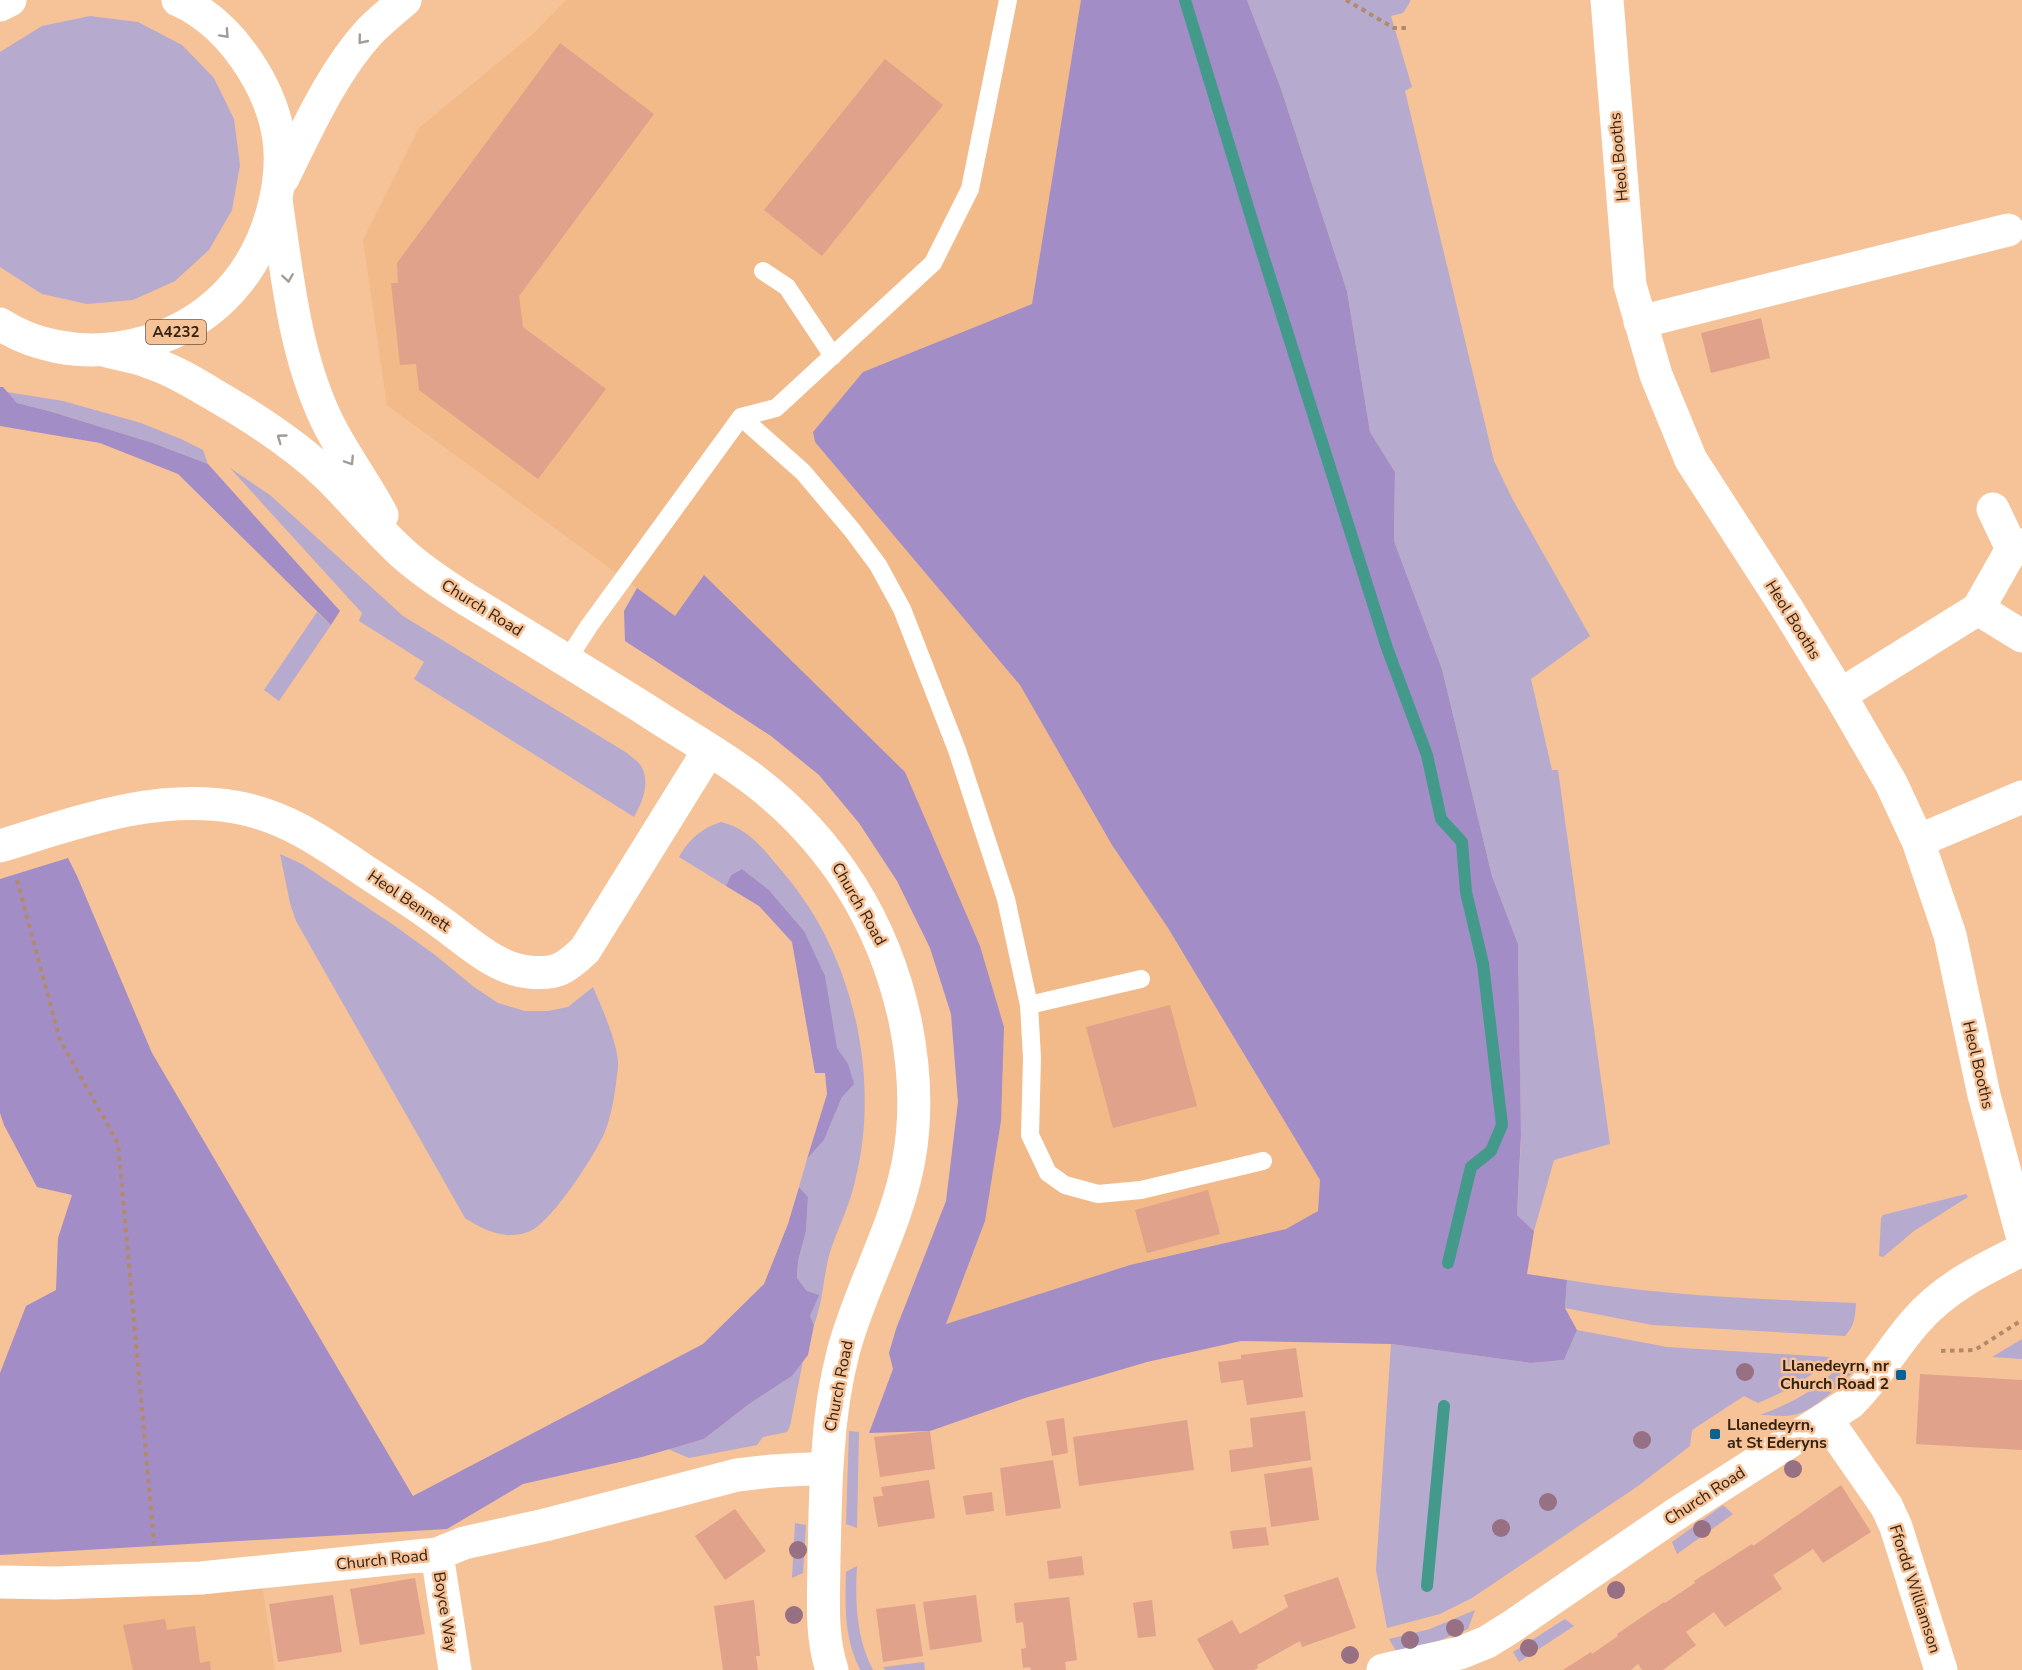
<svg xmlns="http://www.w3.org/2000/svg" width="2022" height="1670" viewBox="0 0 2022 1670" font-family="'Nunito Sans',sans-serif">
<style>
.built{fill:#f2b989}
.green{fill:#b6aace}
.forest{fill:#a28dc7}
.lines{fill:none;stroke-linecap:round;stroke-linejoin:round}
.stream{stroke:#439a8b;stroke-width:12}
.building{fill:#e0a28b}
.path{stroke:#b38a69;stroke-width:4;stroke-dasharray:4.5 4.5;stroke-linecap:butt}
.lane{stroke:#fff;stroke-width:18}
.street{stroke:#fff;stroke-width:33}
.primary{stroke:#fff;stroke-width:33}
.tree{fill:#977083}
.oneway{stroke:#a49c94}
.poi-dot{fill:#066393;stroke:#f6c298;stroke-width:2}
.labels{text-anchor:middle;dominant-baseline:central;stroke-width:5;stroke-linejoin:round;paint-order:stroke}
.shield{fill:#f6c298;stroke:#6f523a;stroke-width:1.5}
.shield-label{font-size:15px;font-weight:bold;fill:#352211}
.street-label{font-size:16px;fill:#352211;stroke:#f6c298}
.poi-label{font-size:16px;font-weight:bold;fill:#352211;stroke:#f6c298;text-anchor:end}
</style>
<rect width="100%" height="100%" fill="#f6c298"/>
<!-- built -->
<path class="built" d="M566 0H1081L1032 304 863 372 813 432 815 442 1020 685 1112 845 1168 928 1320 1180 1318 1211 1286 1229 1130 1265 946 1324 985 1221 1001 1121 905 772 704 576 675 616 387 405 363 240 419 128 532 35Z
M262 1584 275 1670H0V1593Z"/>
<!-- green -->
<path class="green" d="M1247 0H1410V2L1403 13 1391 16 1412 87 1405 91 1494 461 1513 500 1590 636 1531 679 1552 770H1558L1610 1144 1554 1160 1534 1231 1517 1215 1521 1141 1518 944 1492 876 1442 669 1394 541 1395 472 1370 432 1347 291 1280 86Z
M90 16 138 22 182 45 214 78 234 119 240 165 232 210 209 250 175 281 133 300 87 304 42 294 0 267V52L42 26Z
M7 392 63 401 141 423 181 439 203 450 208 464 153 443 49 411 17 403Z
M230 468 270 495 403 616 627 753C631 757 638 761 641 766 651 782 642 803 634 817L414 679 424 662 359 621 362 613Z
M317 612 331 625 279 701 264 690Z
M721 822C751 829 767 854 786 876 854 957 881 1079 855 1181 850 1204 840 1224 832 1246 823 1271 824 1300 814 1325L810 1316 807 1291 797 1278 798 1261 806 1231 808 1197 799 1187 807 1159 824 1140 842 1097 837 1050 832 1023 804 931 769 890 742 869 731 875 726 886 679 857C689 839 702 828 721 822Z
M280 854 302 864 395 926 435 955 474 987 498 1003 525 1011H548L568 1007 593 987C601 1006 619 1045 618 1066 616 1086 613 1110 606 1129 597 1153 555 1216 534 1229 528 1233 514 1236 507 1235 492 1234 478 1226 465 1218L296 921 290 903Z
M1966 1194 1968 1197 1914 1231 1883 1257 1879 1256 1881 1218 1883 1215Z
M1567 1280C1663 1296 1760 1299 1856 1303 1855 1317 1855 1325 1845 1336L1652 1325 1565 1308Z
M1577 1330 1667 1347 1830 1357C1809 1381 1787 1390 1758 1403L1744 1396 1692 1430 1690 1446 1638 1486 1472 1598 1440 1614 1387 1628 1376 1570 1391 1344 1531 1363 1564 1360Z
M2022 1339V1359L1992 1357Z
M1845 1360 1857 1368C1844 1382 1812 1413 1793 1415 1783 1417 1771 1415 1760 1415 1795 1402 1820 1388 1845 1360Z
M803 1361 790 1426 787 1432 763 1437 757 1445 689 1458 668 1449 704 1439 749 1404 792 1376Z
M849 1431 859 1432 857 1528 846 1524Z
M1723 1505 1733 1514 1677 1554 1672 1542Z
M795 1523 806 1525 803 1573 792 1578Z
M857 1566C855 1601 856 1638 873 1670H860C844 1636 845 1609 846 1572Z
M1475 1610 1468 1629 1438 1641 1396 1651 1389 1639 1430 1629Z
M1565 1619 1574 1626 1519 1662 1513 1652Z
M924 1662 925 1670H885L883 1667Z"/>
<!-- forest -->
<path class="forest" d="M1081 0H1247L1280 86 1347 291 1370 432 1395 472 1394 541 1442 669 1492 876 1518 944 1521 1135 1517 1215 1534 1231 1527 1274 1567 1280 1565 1308 1577 1330 1564 1360 1531 1363 1391 1344 1241 1341 1147 1362 1025 1398 930 1431 869 1433 893 1369 889 1353 896 1329 946 1201 958 1102 951 1014 930 948 897 881 859 823 819 775 771 736 625 641 624 611 637 588 675 616 704 575 905 772 980 946 1004 1027 1001 1121 985 1221 946 1324 1130 1265 1286 1229 1318 1211 1320 1180 1168 928 1112 845 1020 685 815 442 813 432 863 372 1032 304Z
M0 387H3L17 403 49 411 153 443 208 464 340 611 331 625 178 474 100 443 0 426Z
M68 858 77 876 152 1053 413 1496 703 1344 764 1284 788 1224 799 1187 808 1197 806 1231 798 1261 797 1278 807 1291 819 1295 810 1316 814 1325 808 1355 792 1376 749 1404 704 1439 642 1457 523 1484 447 1529 0 1555V1373L26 1306 56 1290 58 1238 72 1195 37 1187 4 1125 0 1113V879Z
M742 869 769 890 804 931 825 976 837 1048 848 1064 854 1084 842 1097 824 1140 807 1159 827 1094 825 1073H815L792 942 759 906 726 886 731 875Z"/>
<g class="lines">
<!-- stream -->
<path class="stream" d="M1185 0 1255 230 1387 648 1427 755 1441 819 1462 842 1466 892 1483 964 1502 1125 1491 1151 1471 1167 1448 1263
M1427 1586 1444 1406"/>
</g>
<!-- building -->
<path class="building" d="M560 43 654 114 519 296 523 327 606 389 538 479 419 390 416 364 400 365 391 283H398L397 263Z
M885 59 943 105 822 256 764 210Z
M1761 318 1770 358 1711 373 1701 333Z
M1170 1005 1197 1106 1113 1128 1086 1027Z
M1208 1190 1220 1234 1147 1253 1135 1210Z
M1296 1348 1303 1397 1247 1405 1243 1380 1221 1383 1218 1362 1241 1359V1355Z
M1920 1374 2022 1380V1450L1916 1444Z
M1305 1411 1311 1460 1231 1472 1229 1450 1253 1447 1250 1418Z
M1064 1418 1068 1453 1052 1456 1046 1421Z
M1187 1420 1194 1470 1079 1486 1073 1437Z
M930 1431 935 1469 880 1477 874 1437Z
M1053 1460 1061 1508 1006 1516 1000 1468Z
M1312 1467 1319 1520 1271 1527 1264 1474Z
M929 1480 935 1518 878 1527 873 1497 883 1496 881 1487Z
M1841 1485 1871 1532 1823 1563 1813 1549 1773 1575 1782 1589 1725 1627 1714 1612 1686 1632 1696 1645 1663 1670H1642L1638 1664 1631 1670H1563L1591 1652 1592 1654 1618 1636 1617 1634 1664 1602 1665 1603 1695 1583 1694 1581 1752 1544 1753 1546Z
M992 1492 994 1511 966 1515 963 1496Z
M735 1509 766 1551 725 1580 695 1536Z
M1266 1527 1269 1545 1233 1549 1230 1531Z
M1082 1556 1084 1575 1049 1579 1047 1561Z
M1338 1577 1356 1628 1302 1647 1300 1641 1257 1665 1258 1668 1254 1670H1214L1197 1639 1232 1620 1240 1634 1288 1607 1284 1595Z
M415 1578 425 1634 360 1645 350 1589Z
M333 1595 342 1652 278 1662 269 1604Z
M976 1595 982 1642 930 1650 923 1602Z
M1069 1597 1077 1660 1065 1662 1066 1670H1031L1030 1667 1023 1668 1021 1649 1026 1648 1023 1622 1016 1623 1014 1603Z
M754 1600 760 1656H756L758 1670H723L714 1606Z
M1152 1600 1156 1636 1138 1638 1133 1603Z
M915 1604 923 1656 883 1662 876 1609Z
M165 1619 167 1630 195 1626 200 1663 210 1661 211 1670H133L123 1625Z"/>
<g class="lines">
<!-- path -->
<path class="path" d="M1346 0 1394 28H1408
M17 880 60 1040 118 1143 154 1543
M1941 1351 1975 1350 2022 1320"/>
<!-- lane -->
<path class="lane" d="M763 271 787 287 833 356
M741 417 803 472 852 530 878 565 902 609 957 750 1006 899 1029 1005 1032 1058 1030 1135 1048 1173 1065 1185 1098 1194 1141 1190 1263 1161
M567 660 589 626 741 417 776 408 933 263 970 189 1008 0
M1029 1005 1141 979"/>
<!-- street -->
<path class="street" d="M1607 0 1630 285 1656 375 1691 460 1786 607 1840 695 1891 783 1918 841 1950 935 1984 1095 2022 1235
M276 200C287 274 294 351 326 419 342 453 365 482 382 515
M1640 322 2008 230
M103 350C117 354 132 356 146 361 171 369 193 382 216 396 256 419 296 445 329 477 352 500 373 525 396 547 416 567 442 584 466 599 526 635 585 672 645 709 681 733 720 754 755 781 833 841 884 923 905 1020 914 1064 917 1114 909 1159 897 1226 862 1284 844 1349 835 1383 830 1418 828 1453 825 1487 825 1522 824 1557 824 1595 820 1634 832 1670
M1993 509 2012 549 2022 545
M2012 549 1978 609 2022 636
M1840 695 1978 609
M1918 841 2022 797
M0 846C76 823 154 793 235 807 287 816 325 844 368 873 392 889 416 904 439 921 466 940 495 969 529 972 557 975 566 968 585 950L709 750
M1826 1419 1887 1507 1896 1527 1941 1670
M437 1554 455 1670
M0 1582 55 1583 201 1578 437 1554 464 1543 545 1525 737 1475 772 1471 827 1468
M1383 1670 1460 1653 1487 1642 1511 1627 1673 1516 1850 1403C1876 1378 1893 1347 1916 1321 1944 1288 1985 1268 2022 1250"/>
<!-- primary -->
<path class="primary" d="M0 5 10 0
M283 178C307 129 333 71 370 31 381 20 393 10 405 0
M0 324C34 346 78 354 118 348 196 337 253 286 273 210 287 158 281 116 253 70 235 41 210 14 178 0"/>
</g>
<!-- trees -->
<g class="tree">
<circle cx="1745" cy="1372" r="9"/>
<circle cx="1642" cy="1440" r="9"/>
<circle cx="1793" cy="1469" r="9"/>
<circle cx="1548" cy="1502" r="9"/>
<circle cx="1501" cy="1528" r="9"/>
<circle cx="1702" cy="1529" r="9"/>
<circle cx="798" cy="1550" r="9"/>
<circle cx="1616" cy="1590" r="9"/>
<circle cx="794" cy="1615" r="9"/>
<circle cx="1455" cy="1628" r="9"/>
<circle cx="1410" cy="1640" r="9"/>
<circle cx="1529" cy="1648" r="9"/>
<circle cx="1350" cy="1655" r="9"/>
</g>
<!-- one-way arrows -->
<defs><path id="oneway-chevron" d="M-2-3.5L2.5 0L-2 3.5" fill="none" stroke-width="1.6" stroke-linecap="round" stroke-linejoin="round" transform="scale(1.5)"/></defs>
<g class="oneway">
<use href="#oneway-chevron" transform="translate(225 34) rotate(47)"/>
<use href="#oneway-chevron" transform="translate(362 40) rotate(129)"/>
<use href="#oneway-chevron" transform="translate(288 278) rotate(81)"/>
<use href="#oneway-chevron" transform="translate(281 438) rotate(-144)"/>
<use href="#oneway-chevron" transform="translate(350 461) rotate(57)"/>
</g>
<!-- markers -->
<g class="poi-dot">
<rect x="1895" y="1369" width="12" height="12" rx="3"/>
<rect x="1709" y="1428" width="12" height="12" rx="3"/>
</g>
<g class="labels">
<!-- shield labels -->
<rect class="shield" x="146" y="320" width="60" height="24" rx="4.5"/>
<g class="shield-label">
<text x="176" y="332">A4232</text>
</g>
<!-- street labels -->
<g class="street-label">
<text transform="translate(1619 157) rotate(-95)">Heol Booths</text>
<text transform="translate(482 608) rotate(32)">Church Road</text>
<text transform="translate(1793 620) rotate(58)">Heol Booths</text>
<text transform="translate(409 901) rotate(34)">Heol Bennett</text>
<text transform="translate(859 904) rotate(60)">Church Road</text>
<text transform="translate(1978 1065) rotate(77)">Heol Booths</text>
<text transform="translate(839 1386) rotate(-79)">Church Road</text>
<text transform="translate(1705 1496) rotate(-33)">Church Road</text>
<text transform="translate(382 1560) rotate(-6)">Church Road</text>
<text transform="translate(1915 1589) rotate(72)">Ffordd Williamson</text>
<text transform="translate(445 1612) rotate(81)">Boyce Way</text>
</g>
<!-- poi labels -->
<g class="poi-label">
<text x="1889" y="1366">Llanedeyrn, nr<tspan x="1889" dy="18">Church Road 2</tspan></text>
<text x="1727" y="1425" text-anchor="start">Llanedeyrn,<tspan x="1727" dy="18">at St Ederyns</tspan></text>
</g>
</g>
</svg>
